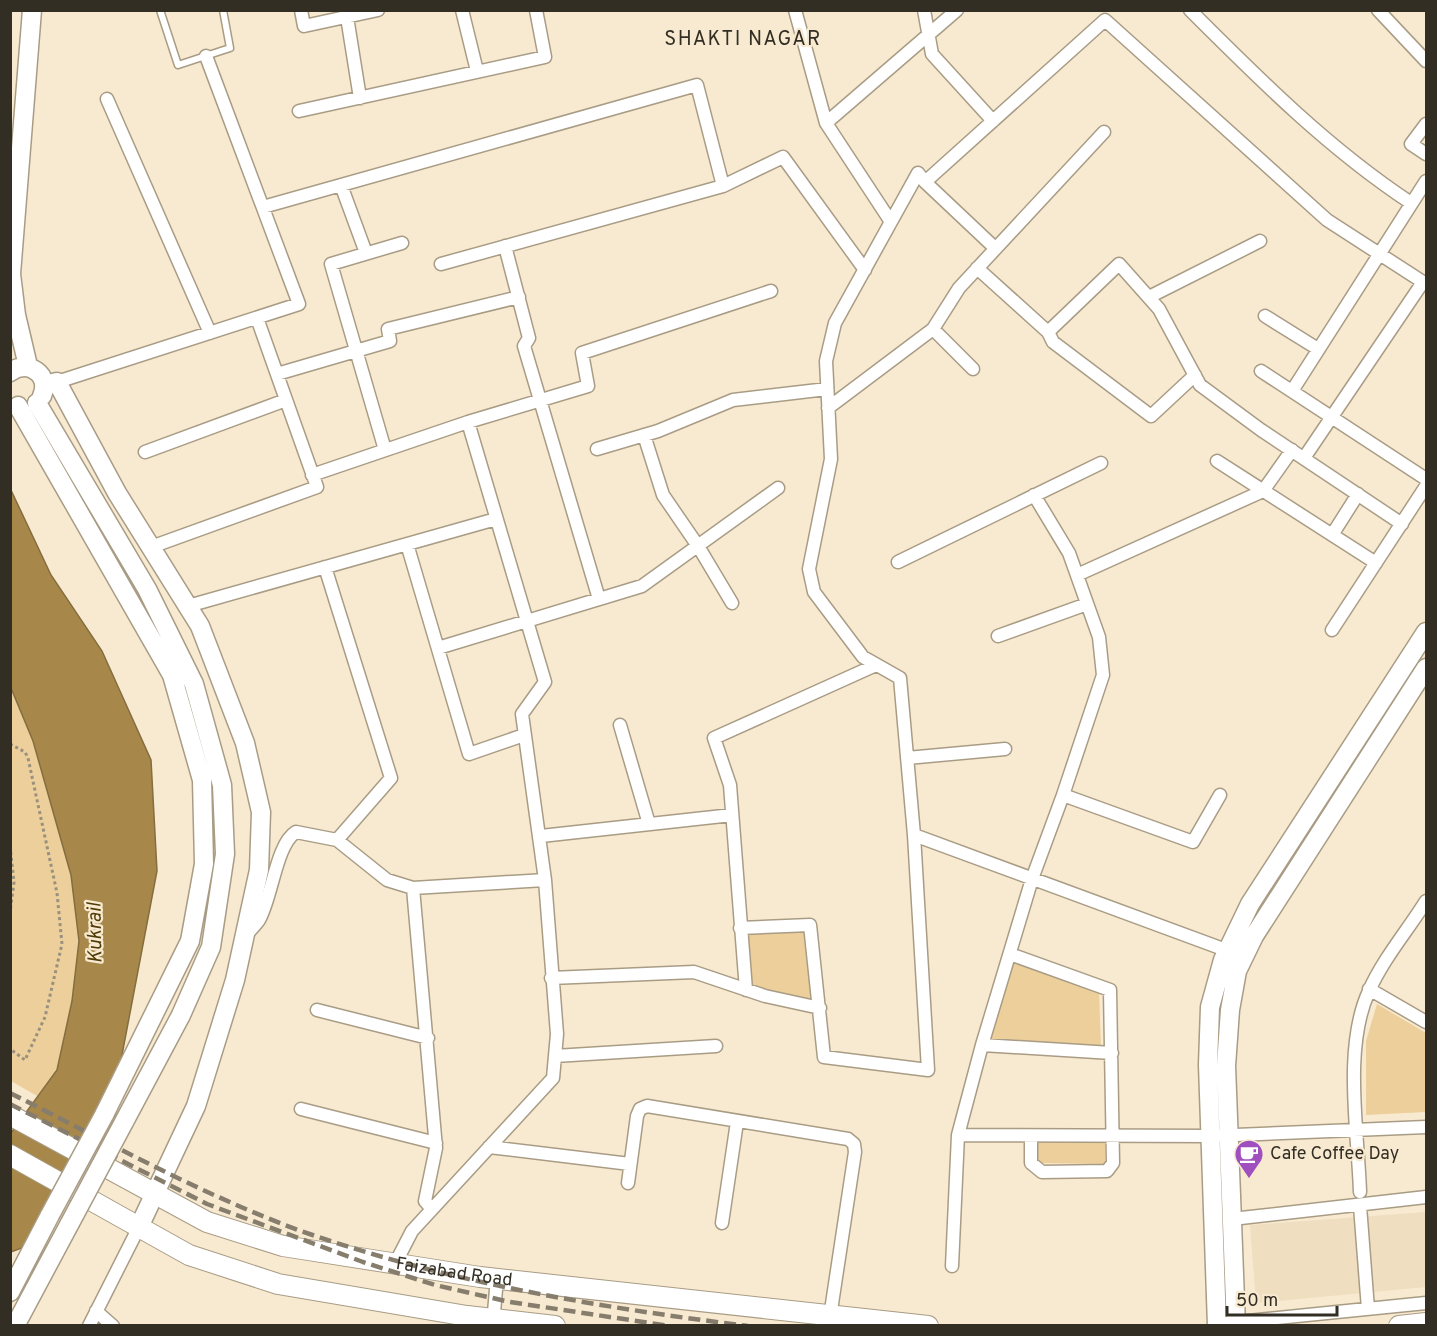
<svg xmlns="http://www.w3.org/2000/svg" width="1437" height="1336" viewBox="0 0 1437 1336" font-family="Overpass,sans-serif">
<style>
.built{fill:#efdebf}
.green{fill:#eccf9a}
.water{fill:#a7884a;stroke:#846d3f;stroke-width:1.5}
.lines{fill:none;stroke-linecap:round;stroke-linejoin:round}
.lane-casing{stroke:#a99c85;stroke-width:9}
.street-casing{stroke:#a99c85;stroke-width:15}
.secondary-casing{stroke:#a99c85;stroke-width:21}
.primary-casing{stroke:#a99c85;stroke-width:22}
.path{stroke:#99907e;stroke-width:3;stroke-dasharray:3 3;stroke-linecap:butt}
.lane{stroke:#fff;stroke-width:6}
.street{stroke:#fff;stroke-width:12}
.secondary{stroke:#fff;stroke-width:18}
.primary{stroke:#fff;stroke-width:20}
.rail{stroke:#867d6d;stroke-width:4.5;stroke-dasharray:12 6;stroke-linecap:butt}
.secondary-bridge-casing{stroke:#a99c85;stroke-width:21;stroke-linecap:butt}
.secondary-bridge{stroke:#fff;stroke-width:18}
.labels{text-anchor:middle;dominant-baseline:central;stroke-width:4.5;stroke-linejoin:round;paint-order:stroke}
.poi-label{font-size:18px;fill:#332e24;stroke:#f8ead1;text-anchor:start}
.street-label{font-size:18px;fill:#332e24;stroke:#f8ead1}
.neighbourhood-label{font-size:20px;letter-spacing:1.5px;fill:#332e24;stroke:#f8ead1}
.water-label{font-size:20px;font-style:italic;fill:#513b07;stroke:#f8ead1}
</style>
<rect width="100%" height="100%" fill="#f8ead1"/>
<!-- built -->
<path class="built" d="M1426 1212V1287L1256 1303 1250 1225Z"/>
<!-- green -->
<path class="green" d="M10 688 33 741 71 875 79 941 72 1001 57 1070 37 1096 11 1081Z
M806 928 813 1002 750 987 745 932Z
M1013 960 1099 990 1101 1047 989 1040Z
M1377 1004 1426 1033V1112L1366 1115V1041Z
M1037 1140 1105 1141V1164L1037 1163Z"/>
<!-- water -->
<path class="water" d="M10 488 51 575 102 651 151 760 157 871 118 1076 22 1248 11 1252V1133L57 1070 72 1001 79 941 71 875 33 741 11 688Z"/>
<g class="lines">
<!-- lane casing -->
<g class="lane-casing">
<path id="lane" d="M160 10 178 65 230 48 223 10"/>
</g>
<!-- street casing -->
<g class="street-casing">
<path id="street" d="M301 10 304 26 378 10
M462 10 477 71
M795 10 826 123 891 222
M924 10 932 54 993 121
M1190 10C1260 80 1329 149 1411 203
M1378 10 1426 61
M347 17 360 98
M107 99 210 333
M299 111 545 57 536 10
M826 123 957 10
M1426 124 1411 144 1426 154
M925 182 995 248
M341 185 366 253
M263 207 697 85 723 186
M505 246 529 338 524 346 599 599
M441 264 723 186 783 157 865 270
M977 268 1048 332 1119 264 1159 309 1200 385 1261 430 1402 524
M1149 297 1260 241
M1265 316 1318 349
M933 329 973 369
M1048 332 1053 342 1151 416 1195 375
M1261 371 1426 479
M277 374 390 341 388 329 519 297
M57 382 299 304 206 56
M1292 391 1426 181
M828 408 933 329 959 288 1104 132
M644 435 663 495 698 546 732 603
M597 449 658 431 733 400 827 389
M385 450 331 264 402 243
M145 452 286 400
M1304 458 1423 282
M1217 461 1376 563
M312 475 468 422 588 386 582 353 771 291
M1332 535 1358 494
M407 544 469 754 524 735
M151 547 317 487 257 318
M898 562 1101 463
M325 567 391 778 337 840
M1077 575 1263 491 1292 450
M188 606 496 519
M1332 630 1426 486
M998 636 1087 604
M438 648 642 586 778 488
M620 725 649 824
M907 758 1005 749
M1063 795 1193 842 1220 795
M914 835 1234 953
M541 836 732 815
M413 888 436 1148 425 1201 432 1209
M740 928 810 925 824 1057 928 1070 914 835 900 678 863 657 814 592 809 569 831 459 826 361 835 323 918 173 925 182 1105 20 1327 220 1426 284
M246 935C250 930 256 925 259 920 272 898 276 844 296 832L337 840 387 880 413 888 545 880
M1010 954 1110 990 1113 1163 1107 1171 1042 1172 1031 1163V1137
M551 978 694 972 765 996 820 1008
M1369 989 1426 1022
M746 990 730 785 714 738 876 665
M317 1010 428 1038
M982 1045 1112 1053
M555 1056 716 1046
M301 1109 436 1143
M958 1135 1211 1136 1426 1127
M489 1147 630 1164
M628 1183 637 1116 640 1109 647 1106 848 1139 854 1144 855 1152 830 1317
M1360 1192C1358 1131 1343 1047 1369 991 1383 959 1408 930 1426 901
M1360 1206 1368 1309
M1232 1219 1426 1197
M722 1223 737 1122
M396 1262 412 1231 553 1078 557 1034 545 880 522 714 545 682 468 422
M952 1266 958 1135 982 1045 1032 879 1063 795 1103 675 1099 637 1069 553 1034 495
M96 1311 113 1326
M493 1324 497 1278
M1218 1324 1426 1303
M89 1326 139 1227"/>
</g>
<!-- secondary casing -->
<g class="secondary-casing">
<path id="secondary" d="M28 366 16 315 11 274 32 10
M10 372C29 359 51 375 42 396
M45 385 57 382 117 493 200 626 245 743 261 812 259 870 235 980 196 1106 139 1227
M37 403 147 589 194 684 222 785 225 854 211 947 181 1015 124 1122
M18 406 172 675 202 780 204 864 190 941 104 1115
M10 1292 50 1215
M15 1326 70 1223
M1217 1326 1208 1065 1210 1007 1223 960 1250 904 1426 632
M1236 1326 1226 1066 1230 1010 1237 971 1254 936 1426 668"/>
</g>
<!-- primary casing -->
<g class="primary-casing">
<g id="primary">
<path id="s1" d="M10 1115 207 1222 283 1246 480 1277 928 1326"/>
<path d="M10 1155 189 1255 278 1284 467 1316 555 1326"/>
<path d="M1399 1326 1426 1323"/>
</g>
</g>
<!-- path -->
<path class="path" d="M10 744 25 752 28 758 57 893 62 944 45 1017 25 1060 10 1049
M10 846 14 882 10 913"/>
<!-- lane -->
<use href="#lane" class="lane"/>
<!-- street -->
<use href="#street" class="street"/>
<!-- secondary -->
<use href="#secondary" class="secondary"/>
<!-- primary -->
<use href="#primary" class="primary"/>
<!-- rail -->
<path class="rail" d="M10 1093C106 1141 200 1194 301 1231 446 1282 596 1307 748 1326
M10 1104 207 1204 363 1262 435 1285 510 1302 670 1326"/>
<!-- secondary-bridge casing -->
<g class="secondary-bridge-casing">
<path id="secondary-bridge" d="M50 1215 104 1115
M70 1223 124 1122"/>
</g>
<!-- secondary-bridge -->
<use href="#secondary-bridge" class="secondary-bridge"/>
</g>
<!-- icons -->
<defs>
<g id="cafe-pin" transform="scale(1.5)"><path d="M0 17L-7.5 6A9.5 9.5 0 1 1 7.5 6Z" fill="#a04fbf" stroke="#f8ead1"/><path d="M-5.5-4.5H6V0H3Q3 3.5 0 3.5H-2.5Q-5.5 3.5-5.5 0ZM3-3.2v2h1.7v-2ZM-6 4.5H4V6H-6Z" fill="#fff"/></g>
</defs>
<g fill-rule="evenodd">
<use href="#cafe-pin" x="1249" y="1154"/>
</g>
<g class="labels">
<!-- poi labels -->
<g class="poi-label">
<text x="1270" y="1154">Cafe Coffee Day</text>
</g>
<!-- street labels -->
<g class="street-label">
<text stroke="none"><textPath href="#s1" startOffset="477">Faizabad Road</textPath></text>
</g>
<!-- neighbourhood labels -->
<g class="neighbourhood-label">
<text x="743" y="40">SHAKTI NAGAR</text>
</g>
<!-- water labels -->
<g class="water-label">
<text transform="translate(96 933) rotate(-91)">Kukrail</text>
</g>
</g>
<!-- border -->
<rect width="1437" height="1336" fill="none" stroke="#332e24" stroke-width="24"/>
<!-- scale -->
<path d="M1227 1306v9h110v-9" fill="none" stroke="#332e24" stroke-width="3"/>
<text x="1236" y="1306" font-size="18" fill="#332e24" stroke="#f8ead1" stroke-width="4.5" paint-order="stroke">50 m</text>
</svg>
